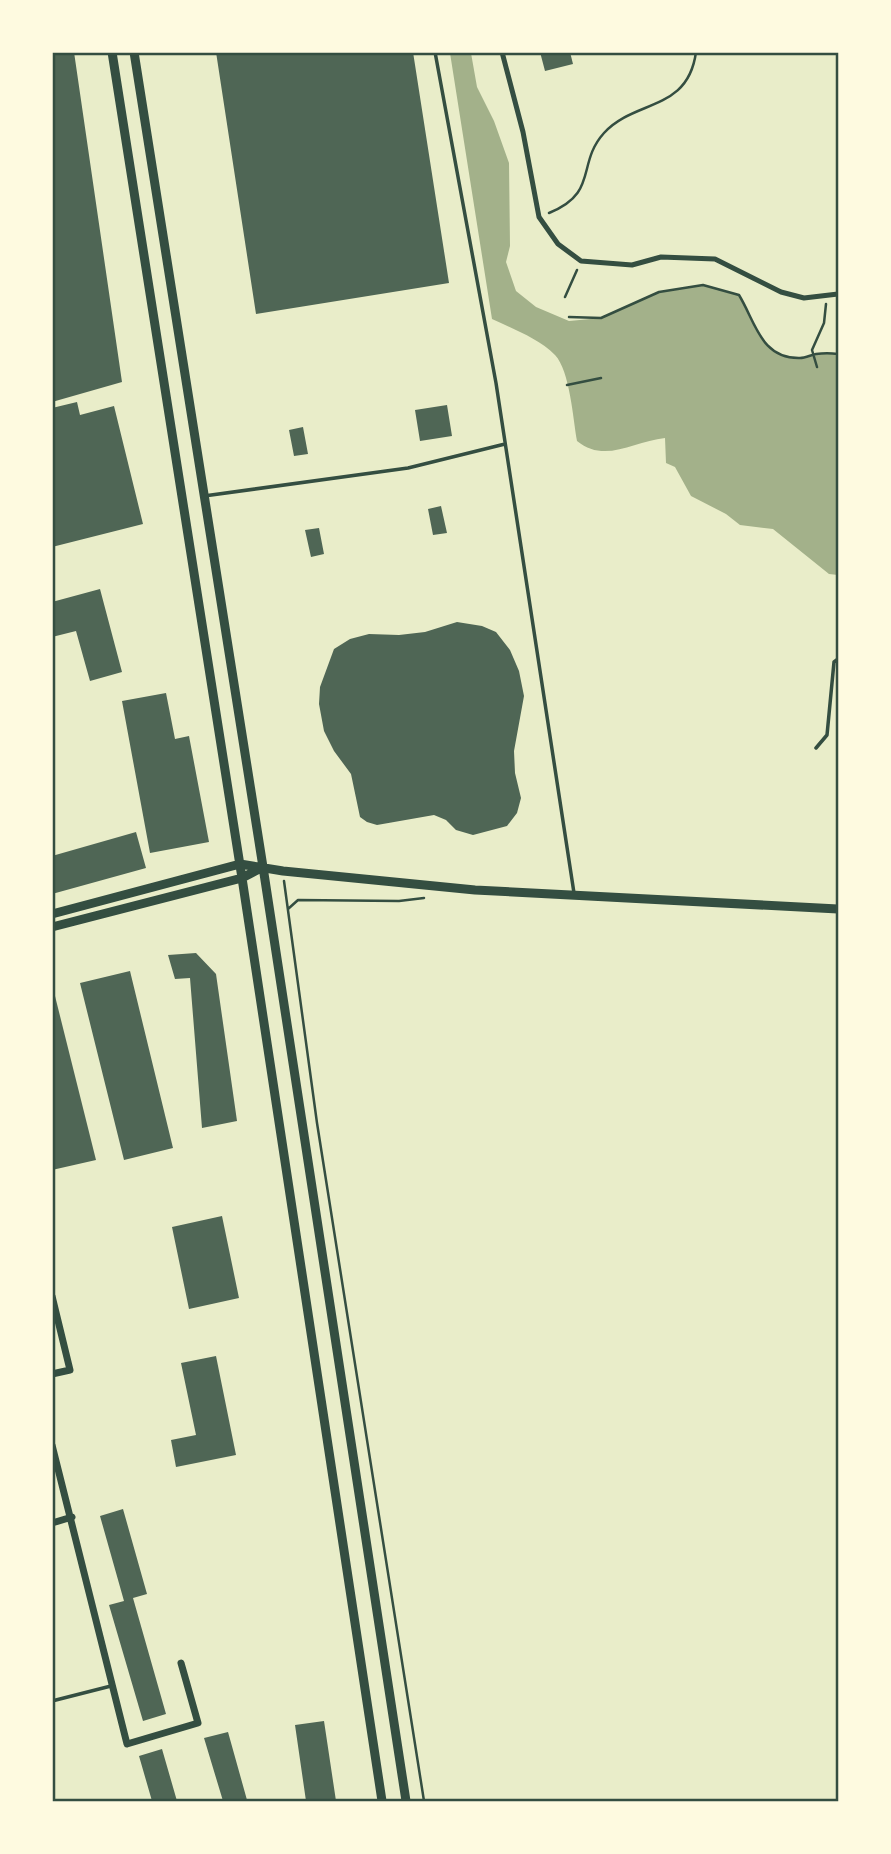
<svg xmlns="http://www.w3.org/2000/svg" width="891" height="1854" viewBox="0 0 891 1854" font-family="Montserrat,sans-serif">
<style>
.water{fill:#a3b18a}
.building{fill:#4f6655}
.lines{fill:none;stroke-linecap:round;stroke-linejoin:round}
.path{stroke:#344e41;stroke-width:2.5}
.service{stroke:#344e41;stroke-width:3.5}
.pedestrian{stroke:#344e41;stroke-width:5}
.minor{stroke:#344e41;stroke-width:7}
.tertiary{stroke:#344e41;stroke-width:9}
.neatline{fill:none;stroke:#344e41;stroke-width:2.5}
</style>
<rect width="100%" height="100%" fill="#e9edc9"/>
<!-- water -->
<path class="water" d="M450 53H471L477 87 494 121 509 163 510 246 506 262 516 291 536 307 569 321 601 318 659 292 703 285 739 295C756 323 761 359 800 358 805 358 811 355 816 354 823 353 831 354 838 354V575L829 574 773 529 740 525 726 514 691 496 675 467 666 463 665 438C634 441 605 464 577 441 573 419 570 371 555 355 538 338 513 329 492 319Z"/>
<!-- building -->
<path class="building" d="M52 52H74L122 382 52 402Z
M216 52H413L449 283 256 314Z
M540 52H570L573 64 545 71Z
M77 402 80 415 114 406 143 524 52 547V408Z
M447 405 452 436 420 441 415 410Z
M303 427 308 454 294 456 289 430Z
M441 506 447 533 433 535 428 509Z
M319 528 324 554 311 557 305 530Z
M100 589 122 672 90 681 76 631 52 637V602Z
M457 622 482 626 496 632 510 650 519 671 524 696 514 751 515 773 521 798 517 813 507 826 473 835 456 830 446 820 434 815 377 825 367 822 360 817 351 774 334 751 324 731 319 704 320 687 334 649 350 639 369 634 399 635 425 632Z
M166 693 175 739 189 736 209 842 150 853 122 701Z
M136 832 146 868 52 894V856Z
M196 953 216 974 237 1121 202 1128 190 978 175 979 168 955Z
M130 971 173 1148 124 1160 80 983Z
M53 988 96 1160 52 1170V989Z
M222 1216 239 1298 189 1309 172 1227Z
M216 1356 236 1455 176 1467 171 1440 196 1435 181 1363Z
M123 1509 147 1594 133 1598 166 1714 143 1721 109 1605 124 1601 100 1516Z
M324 1721 336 1801H306L295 1725Z
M228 1732 247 1800 240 1801H223L204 1738Z
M162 1749 177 1801H152L139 1756Z"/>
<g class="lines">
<!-- path -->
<path class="path" d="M549 213C599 193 576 164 604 133 635 99 688 112 696 52
M565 297 577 270
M569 317 601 318 659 292 703 285 739 295C756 323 761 359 800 358 805 358 811 355 816 354 823 353 831 353 838 354
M817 367 812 350 824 323 826 304
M567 385 601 378
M284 881 317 1123 424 1801
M288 909 298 900 399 901 424 898"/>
<!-- service -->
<path class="service" d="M435 52 496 383 574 893
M204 496 408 468 505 444
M816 748 827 735 834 662 838 659
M52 1701 111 1686"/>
<!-- pedestrian -->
<path class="pedestrian" d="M502 52 523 132 539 217 558 244 581 261 632 265 661 257 715 259 781 292 804 298 838 294"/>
<!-- minor -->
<path class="minor" d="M52 1296 70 1370 52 1374
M52 1445 127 1744 198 1723 181 1663
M52 1523 72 1517"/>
<!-- tertiary -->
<path class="tertiary" d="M112 52 242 878 382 1801
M134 52 263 867 406 1801
M52 914 240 864 283 871 475 890 838 909
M52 927 242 878 263 867"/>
</g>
<!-- border -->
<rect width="891" height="1854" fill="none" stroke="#fefae0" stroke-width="108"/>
<rect x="54" y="54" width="783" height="1746" class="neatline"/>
</svg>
